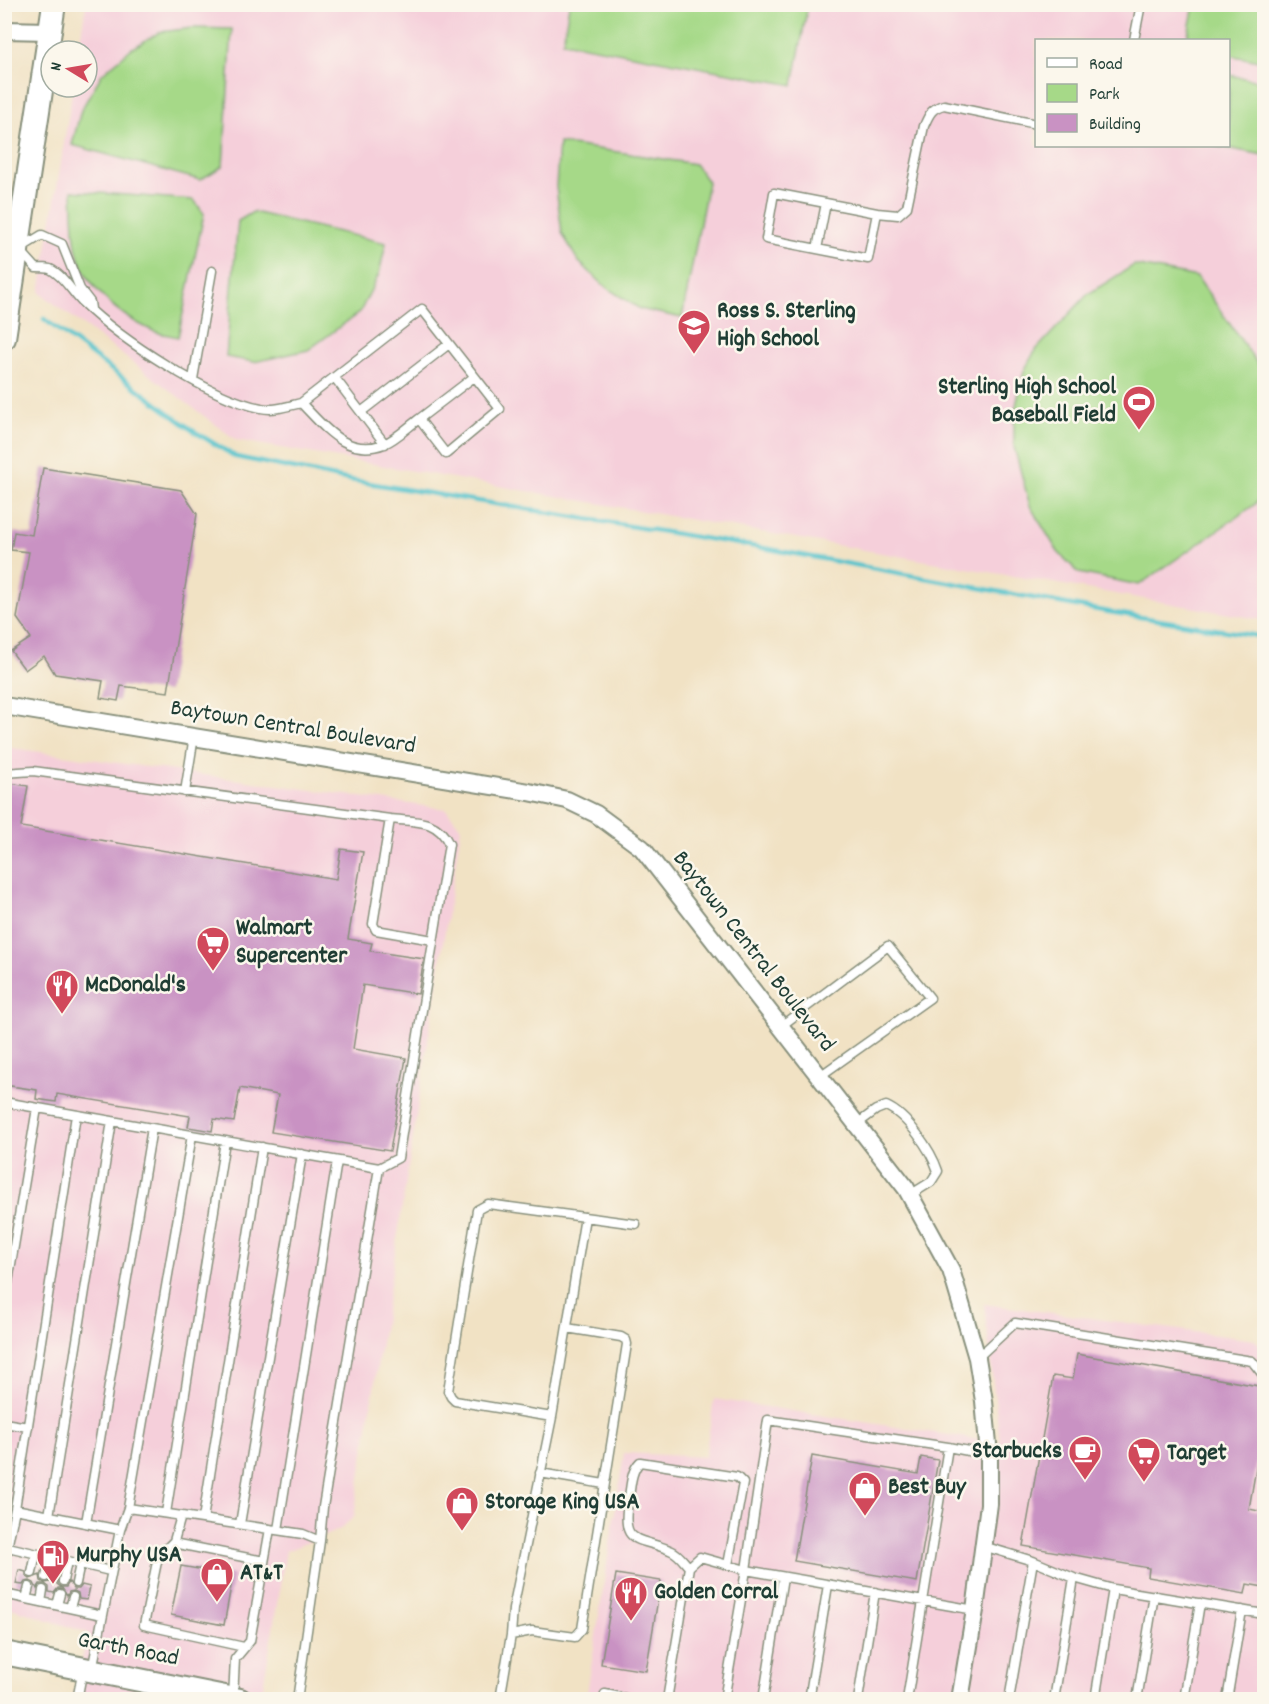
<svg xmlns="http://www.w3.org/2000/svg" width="1269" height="1704" viewBox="0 0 1269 1704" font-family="Dekko,sans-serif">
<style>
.built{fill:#f5cfda;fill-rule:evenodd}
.green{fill:#a6d988;stroke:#628b5e;stroke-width:1.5}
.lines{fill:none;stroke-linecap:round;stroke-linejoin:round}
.stream{stroke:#55c3cc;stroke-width:4.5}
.building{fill:#c992c3}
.service-casing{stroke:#88907c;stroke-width:11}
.minor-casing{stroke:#88907c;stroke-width:20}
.secondary-casing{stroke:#88907c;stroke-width:26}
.service{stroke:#fff;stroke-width:8}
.minor{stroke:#fff;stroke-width:16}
.secondary{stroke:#fff;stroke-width:22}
.labels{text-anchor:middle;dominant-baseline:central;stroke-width:5;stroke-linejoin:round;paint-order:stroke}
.poi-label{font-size:24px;font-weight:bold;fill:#1f3d34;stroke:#fbf7ec;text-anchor:start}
.street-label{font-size:24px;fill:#1f3d34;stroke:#fbf7ec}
</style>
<rect width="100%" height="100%" fill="#fbf7ec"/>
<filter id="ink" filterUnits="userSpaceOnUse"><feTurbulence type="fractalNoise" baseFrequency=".0167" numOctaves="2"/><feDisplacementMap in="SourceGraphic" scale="12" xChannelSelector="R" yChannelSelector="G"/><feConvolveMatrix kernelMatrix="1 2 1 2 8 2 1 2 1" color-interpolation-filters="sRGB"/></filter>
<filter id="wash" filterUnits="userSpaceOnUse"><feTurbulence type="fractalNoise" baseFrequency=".008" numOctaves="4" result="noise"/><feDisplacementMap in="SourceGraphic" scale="24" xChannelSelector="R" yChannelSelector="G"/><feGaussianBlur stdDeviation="1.35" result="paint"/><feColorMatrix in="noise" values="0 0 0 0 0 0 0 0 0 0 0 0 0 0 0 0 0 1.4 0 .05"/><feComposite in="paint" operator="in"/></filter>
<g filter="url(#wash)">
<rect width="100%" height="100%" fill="#f1e2c4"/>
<!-- built -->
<path class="built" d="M86 5H1264V620L236 440 40 293 73 87H87V51H78ZM1036 40H1228V146H1036Z
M5 747 446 809 461 828 354 1517 339 1530 286 1551 261 1699H73L88 1633 5 1606Z
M984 1304 1255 1340 1264 1350V1699L586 1700 624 1453 705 1457 714 1399 1000 1443Z"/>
<!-- green -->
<path class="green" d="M569 5V4L808 5 793 85 563 42Z
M1194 5H1264V62L1229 55 1228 40H1187Z
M193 28 232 29 223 166 200 180 72 145 81 110 102 74 132 48 160 32Z
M1229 75 1264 82V155L1216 146H1228Z
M559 143 695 164 708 182 682 318 640 309 607 288 578 261 562 233 556 187Z
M72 191 194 200 204 214 178 337C169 335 160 334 151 330 118 315 83 285 76 247 73 229 73 210 72 191Z
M253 212 386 243 379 274 360 312 308 350 254 362 226 357 238 221Z
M1134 265 1197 277 1264 373V493L1254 505 1139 585 1079 573 1058 552 1030 506 1014 447V414L1024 371 1035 351 1088 294Z"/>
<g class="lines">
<!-- stream -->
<path class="stream" d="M44 319 192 430 236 457 350 480 769 549 1109 612 1264 637"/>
</g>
<g id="blocks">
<!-- building -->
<path class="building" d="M43 468 181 490 197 514 168 692 121 686 118 701 100 698 103 681 55 674 44 656 25 670 11 651 31 638 17 618 29 552 11 550 14 532 32 535Z
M4 782 28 786 21 827 336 879 341 849 363 852 348 939 372 943 370 951 424 959 418 994 363 985 353 1049 406 1058 390 1151 271 1132 278 1095 240 1088 234 1122 214 1119 212 1131 188 1127 190 1116 57 1094 56 1102 36 1099 37 1090 4 1085 7 1050H4Z
M1077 1354 1264 1387V1421L1249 1509 1264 1512V1587L1247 1584 1245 1594 1148 1577 1149 1568 1023 1546 1053 1376 1073 1379Z
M812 1456 918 1474 921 1457 938 1460 917 1582 794 1561Z
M181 1566 233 1575 224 1625 171 1615Z
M19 1570 26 1572V1576L30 1579 40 1575 41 1581 45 1583 50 1582 52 1578 57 1579V1584L61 1587H66L69 1582 74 1589H79L82 1585 90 1587 87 1600 79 1599 78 1593 74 1591 69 1592 67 1596 62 1588H58L54 1593 49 1592V1587L45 1584H40L37 1589 34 1583 30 1581 25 1582 23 1585 16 1584Z
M616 1574 661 1581 646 1671 601 1664Z"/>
</g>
</g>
<g filter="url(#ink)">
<use href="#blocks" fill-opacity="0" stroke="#88907c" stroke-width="1.5"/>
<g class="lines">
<!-- service casing -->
<g class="service-casing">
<path id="service" d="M1134 40 1141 4
M774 193 877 213 868 259 766 239Z
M877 213 898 215 907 207 924 126C929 115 931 108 944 105L1036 124
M817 249 826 203
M91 309 90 302 80 289 62 244 42 235 19 249 36 268C40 268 46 268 50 269 63 275 72 292 82 302 120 339 209 398 261 408 274 411 288 406 301 403
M422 309 500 409 446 454 419 419C408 427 396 439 384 444 346 458 324 426 301 403Z
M335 378 385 444
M193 379 212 271
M361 412 449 344
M419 419 474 377
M4 773 33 771 390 819C415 822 437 818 449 844L398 1158 379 1168
M185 792 194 736
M390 819 373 924 376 930 433 940
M781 1026 888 946 930 998 820 1076
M4 1102 379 1168 323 1507 320 1541 303 1534 128 1508 120 1530 15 1509 4 1563
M857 1124 876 1110 886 1106C907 1115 931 1150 938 1171L931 1182 910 1195
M4 1306 37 1108
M977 1358 1015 1323 1252 1361 1264 1376
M552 1417 455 1401 451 1397 448 1391 477 1210 488 1204 636 1224
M4 1423 28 1427
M540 1473 604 1484
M128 1508 192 1135
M15 1509 76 1115
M166 1513 225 1141
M49 1516 112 1121
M181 1516 174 1541 158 1557 144 1625 244 1647
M203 1519 262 1147
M86 1523 152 1128
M240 1524 302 1154
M278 1530 337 1161
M173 1543 264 1561
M983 1546 1033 1561 1074 1578 1113 1589 1264 1614
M8 1547 110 1571
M689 1567C684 1562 679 1554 672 1551 639 1536 619 1548 629 1497 631 1485 631 1471 640 1462L737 1477 743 1483 728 1565
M32 1573 36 1554
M46 1577 51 1558
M63 1581 67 1561
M76 1583 80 1564
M4 1594 102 1615
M26 1599 29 1587
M41 1602 43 1590
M57 1605 60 1594
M70 1608 73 1597
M511 1635 532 1631 575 1637 582 1629 627 1344 626 1340 621 1337 567 1328
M92 1670 120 1530
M605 1694 634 1700
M233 1698 235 1659 250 1641 270 1529
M77 1700 83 1669
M297 1700 320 1541
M500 1700 511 1635 513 1609 552 1417 585 1217
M667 1700 689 1567 700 1557 746 1570 768 1420 948 1447 989 1455
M724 1700 746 1570 975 1610
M763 1700 783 1577
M809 1700 828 1585
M858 1700 875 1592
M907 1700 948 1447
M1009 1700 1033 1561
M1054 1700 1074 1578
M1095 1700 1113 1589
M1137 1700 1154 1595
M1184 1700 1200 1603
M1227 1700 1242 1610"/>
</g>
<!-- minor casing -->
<g class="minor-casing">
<path id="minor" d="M4 30 49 31
M4 706 529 792 567 800 596 814 642 848 906 1188 951 1270 977 1358 984 1401 989 1455V1504L975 1610 960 1700"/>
</g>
<!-- secondary casing -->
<g class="secondary-casing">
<path id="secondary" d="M4 338 54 4
M4 1653 240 1700"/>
</g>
<!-- service -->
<use href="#service" class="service"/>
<!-- minor -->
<use href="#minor" class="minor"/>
<!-- secondary -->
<use href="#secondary" class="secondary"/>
</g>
</g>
<!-- icons -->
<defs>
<g id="school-pin" transform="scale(1.725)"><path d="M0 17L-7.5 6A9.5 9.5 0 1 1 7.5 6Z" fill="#d1495b" stroke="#fbf7ec"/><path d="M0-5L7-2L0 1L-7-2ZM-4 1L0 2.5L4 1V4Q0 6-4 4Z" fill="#fff"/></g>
<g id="stadium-pin" transform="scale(1.725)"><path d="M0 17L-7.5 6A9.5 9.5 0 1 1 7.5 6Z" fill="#d1495b" stroke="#fbf7ec"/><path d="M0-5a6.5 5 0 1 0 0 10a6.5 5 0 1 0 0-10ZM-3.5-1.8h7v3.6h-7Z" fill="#fff"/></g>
<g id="supermarket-pin" transform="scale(1.725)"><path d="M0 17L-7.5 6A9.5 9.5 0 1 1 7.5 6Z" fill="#d1495b" stroke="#fbf7ec"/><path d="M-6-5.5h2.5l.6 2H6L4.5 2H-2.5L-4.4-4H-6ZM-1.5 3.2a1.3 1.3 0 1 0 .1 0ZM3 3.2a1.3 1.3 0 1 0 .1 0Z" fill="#fff"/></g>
<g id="restaurant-pin" transform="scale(1.725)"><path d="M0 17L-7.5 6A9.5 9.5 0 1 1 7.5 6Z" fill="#d1495b" stroke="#fbf7ec"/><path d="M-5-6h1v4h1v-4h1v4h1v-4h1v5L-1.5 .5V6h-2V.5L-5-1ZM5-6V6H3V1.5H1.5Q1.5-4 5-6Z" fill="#fff"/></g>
<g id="cafe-pin" transform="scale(1.725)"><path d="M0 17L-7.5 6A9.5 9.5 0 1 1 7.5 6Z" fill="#d1495b" stroke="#fbf7ec"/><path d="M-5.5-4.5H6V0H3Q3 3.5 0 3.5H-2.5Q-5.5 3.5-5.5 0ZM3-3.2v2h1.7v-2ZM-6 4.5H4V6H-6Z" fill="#fff"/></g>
<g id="shop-pin" transform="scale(1.725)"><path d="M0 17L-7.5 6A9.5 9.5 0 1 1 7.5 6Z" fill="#d1495b" stroke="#fbf7ec"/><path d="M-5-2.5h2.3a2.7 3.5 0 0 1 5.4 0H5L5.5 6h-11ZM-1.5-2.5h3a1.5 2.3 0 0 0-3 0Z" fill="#fff"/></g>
<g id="fuel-pin" transform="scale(1.725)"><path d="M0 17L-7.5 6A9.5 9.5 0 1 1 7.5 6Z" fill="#d1495b" stroke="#fbf7ec"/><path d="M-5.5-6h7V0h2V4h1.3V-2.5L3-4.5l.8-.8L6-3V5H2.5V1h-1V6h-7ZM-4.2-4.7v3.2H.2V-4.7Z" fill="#fff"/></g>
</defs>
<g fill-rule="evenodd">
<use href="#school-pin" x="694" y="326"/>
<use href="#stadium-pin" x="1139" y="402"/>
<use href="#supermarket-pin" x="213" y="943"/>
<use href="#restaurant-pin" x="62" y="986"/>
<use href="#cafe-pin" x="1085" y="1452"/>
<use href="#supermarket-pin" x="1144" y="1454"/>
<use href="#shop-pin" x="865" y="1488"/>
<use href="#shop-pin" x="462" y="1503"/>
<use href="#fuel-pin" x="53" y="1556"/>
<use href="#shop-pin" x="217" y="1574"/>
<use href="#restaurant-pin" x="631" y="1593"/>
</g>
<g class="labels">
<!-- poi labels -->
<g class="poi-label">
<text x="717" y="312">Ross S. Sterling<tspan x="717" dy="28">High School</tspan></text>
<text x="1116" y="388" text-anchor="end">Sterling High School<tspan x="1116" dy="28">Baseball Field</tspan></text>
<text x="236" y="929">Walmart<tspan x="236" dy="28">Supercenter</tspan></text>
<text x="85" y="986">McDonald's</text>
<text x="1062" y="1452" text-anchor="end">Starbucks</text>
<text x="1167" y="1454">Target</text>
<text x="888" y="1488">Best Buy</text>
<text x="485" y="1503">Storage King USA</text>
<text x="76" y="1556">Murphy USA</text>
<text x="240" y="1574">AT&amp;T</text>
<text x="654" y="1593">Golden Corral</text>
</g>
<!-- street labels -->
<g class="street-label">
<text transform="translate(293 728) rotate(9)">Baytown Central Boulevard</text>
<text transform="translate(753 952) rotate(52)">Baytown Central Boulevard</text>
<text transform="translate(128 1650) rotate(11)">Garth Road</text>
</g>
</g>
<!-- margin -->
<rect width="1269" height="1704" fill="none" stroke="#fbf7ec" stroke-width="24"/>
<!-- legend -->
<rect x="1035" y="39" width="195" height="108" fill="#fbf7ec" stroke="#a3ada2" stroke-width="1.5"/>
<rect x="1047" y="58" width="30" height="9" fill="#ffffff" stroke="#a3ada2" stroke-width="1.5"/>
<text x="1089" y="69" font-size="18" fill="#1f3d34">Road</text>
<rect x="1047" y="84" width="30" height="18" fill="#a6d988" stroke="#a3ada2" stroke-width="1.5"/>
<text x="1089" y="99" font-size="18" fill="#1f3d34">Park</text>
<rect x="1047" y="114" width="30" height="18" fill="#c992c3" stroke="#a3ada2" stroke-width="1.5"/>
<text x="1089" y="129" font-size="18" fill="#1f3d34">Building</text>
<!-- north arrow -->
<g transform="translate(69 69) rotate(281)"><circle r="28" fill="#fbf7ec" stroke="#a3ada2" stroke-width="1.5"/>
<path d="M0-4.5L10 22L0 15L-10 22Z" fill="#d1495b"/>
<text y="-9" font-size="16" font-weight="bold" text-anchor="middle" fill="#1f3d34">N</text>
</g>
</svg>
